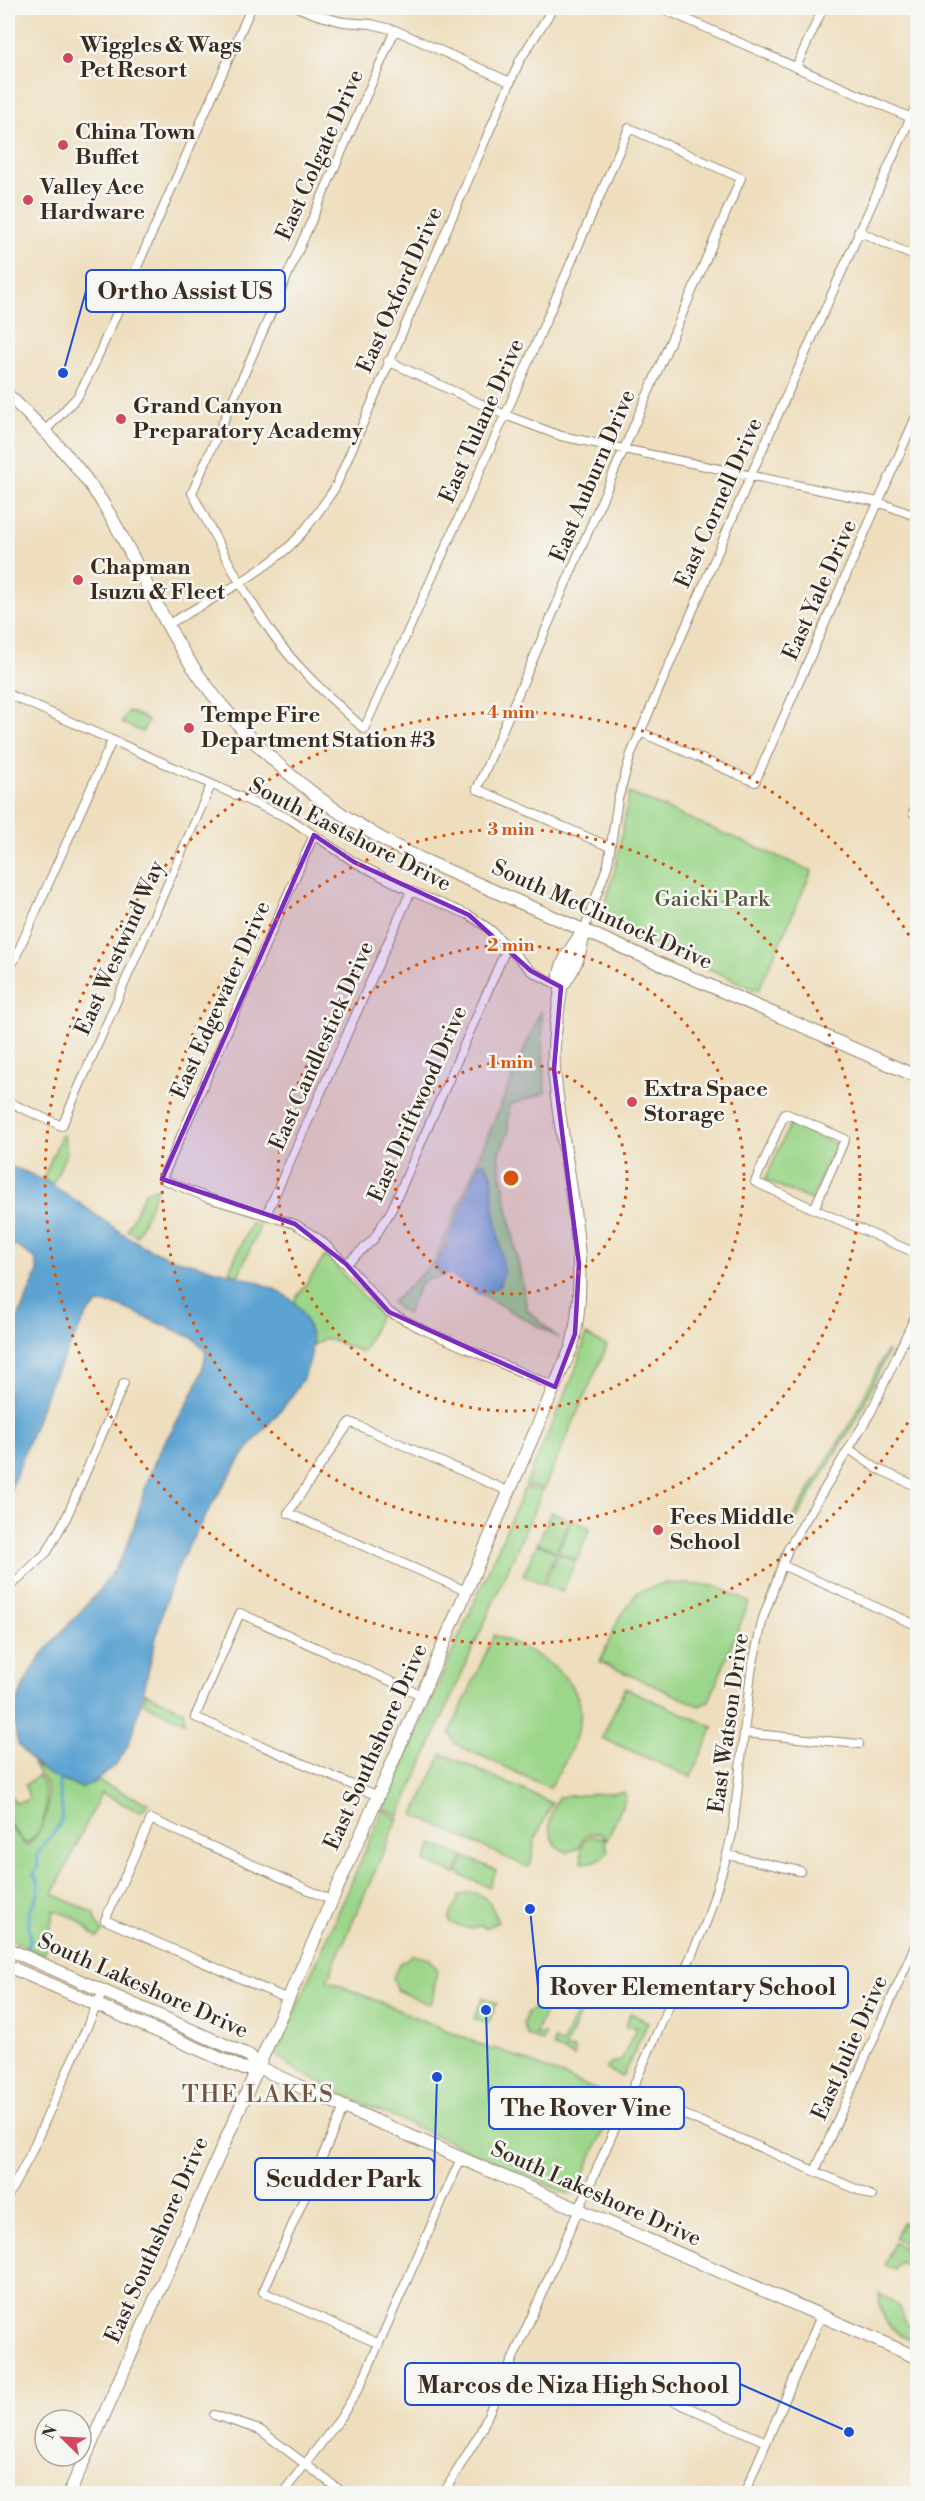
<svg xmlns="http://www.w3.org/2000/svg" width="925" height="2501" viewBox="0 0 925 2501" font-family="'Libre Bodoni',serif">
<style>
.green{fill:#9cd68a;stroke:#6c8054;stroke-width:1.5}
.water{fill:#5ba3d2;stroke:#4b6678;stroke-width:1.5}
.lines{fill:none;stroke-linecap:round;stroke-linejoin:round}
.stream{stroke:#5ba3d2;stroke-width:3}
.street-casing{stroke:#94846e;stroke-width:10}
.secondary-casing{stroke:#94846e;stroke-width:14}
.street{stroke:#fff;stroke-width:8}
.secondary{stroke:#fff;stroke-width:12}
.marked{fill:#7b2cbf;fill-opacity:0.2;stroke:#7b2cbf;stroke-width:4.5;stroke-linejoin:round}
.ring{fill:none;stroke:#d7540e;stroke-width:3;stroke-dasharray:3 6}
.poi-dot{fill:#d1495b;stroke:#f6f6f2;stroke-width:2}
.labels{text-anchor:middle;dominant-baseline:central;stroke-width:5;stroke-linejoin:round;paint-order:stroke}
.poi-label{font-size:22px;font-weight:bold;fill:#3b2a1e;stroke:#f6f6f2;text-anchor:start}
.street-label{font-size:22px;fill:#3b2a1e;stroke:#f6f6f2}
.park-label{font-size:22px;fill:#535539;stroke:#f6f6f2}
.neighbourhood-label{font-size:24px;letter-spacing:1.5px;fill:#725544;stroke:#f6f6f2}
.centre{fill:#d7540e;stroke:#f6f6f2;stroke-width:3}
.ring-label{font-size:18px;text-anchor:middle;font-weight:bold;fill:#d7540e;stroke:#f6f6f2;stroke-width:5;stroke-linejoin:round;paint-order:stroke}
.leader{fill:none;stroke:#1d4ed8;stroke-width:2}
.callout-dot{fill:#1d4ed8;stroke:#f6f6f2;stroke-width:2}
.callout{fill:#f6f6f2;stroke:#1d4ed8;stroke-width:2}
.callout-label{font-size:24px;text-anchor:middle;font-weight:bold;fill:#3b2a1e}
</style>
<rect width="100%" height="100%" fill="#f6f6f2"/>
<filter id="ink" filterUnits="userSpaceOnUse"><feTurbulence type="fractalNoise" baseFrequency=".0167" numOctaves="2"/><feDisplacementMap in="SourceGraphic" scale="12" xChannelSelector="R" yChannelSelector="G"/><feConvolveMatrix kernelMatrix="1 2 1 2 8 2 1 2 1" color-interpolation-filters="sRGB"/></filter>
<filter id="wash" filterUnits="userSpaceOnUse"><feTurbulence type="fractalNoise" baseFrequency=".008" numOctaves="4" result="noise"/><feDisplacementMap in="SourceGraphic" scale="24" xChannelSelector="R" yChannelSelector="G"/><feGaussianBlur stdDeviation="1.35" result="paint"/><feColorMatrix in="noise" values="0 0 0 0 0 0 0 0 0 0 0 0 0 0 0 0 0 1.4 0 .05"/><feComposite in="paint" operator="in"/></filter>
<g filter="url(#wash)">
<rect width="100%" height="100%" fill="#eedebe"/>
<!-- green -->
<path class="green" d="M128 711 148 720 143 732 122 723Z
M629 793 812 871 758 991 606 923 603 912 617 861Z
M541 1010 545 1093 509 1105 508 1133 498 1156 527 1310 558 1338C522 1316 484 1298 450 1274L421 1282 407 1314 392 1303 435 1261Z
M790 1124 836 1144 811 1200 765 1180Z
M64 1135 67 1152 53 1184 43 1179 61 1136Z
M158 1187 137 1236 127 1230 145 1192Z
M251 1223 260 1226 238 1276 229 1271Z
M326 1255 380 1315 363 1352 325 1338 313 1345 307 1323 294 1301Z
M586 1335 607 1346 544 1488 525 1486 575 1372Z
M886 1351 888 1352 859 1415 793 1524 790 1522 855 1415Z
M524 1489 543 1490 399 1816 384 1808Z
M551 1512 570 1520 556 1551 538 1543Z
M572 1520 590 1528 577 1560 558 1551Z
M537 1544 556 1552 542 1583 523 1575Z
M558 1553 576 1561 562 1592 544 1584Z
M666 1583 716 1586 749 1602 709 1701 700 1706 600 1662 618 1620 638 1592Z
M494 1635C527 1647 587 1677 580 1720 577 1744 561 1767 550 1788L455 1744 450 1733Z
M625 1688 713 1727 691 1777 602 1738Z
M146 1693 183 1711 185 1722 143 1703Z
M442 1754 552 1803 534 1842 531 1864 527 1867 414 1815Z
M33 1765 62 1781 82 1788 98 1781 149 1804 140 1812 101 1793 53 1894 95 1914V1921L103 1932 97 1938 75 1918 54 1910 43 1956 8 1938V1824L26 1846C44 1833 54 1802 44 1781 41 1775 36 1770 33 1765Z
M38 1776C51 1794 48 1834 25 1843L8 1822V1797H11L16 1803 25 1801 29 1798 25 1785Z
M623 1792 626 1796 607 1840 602 1834C589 1831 582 1835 579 1848L568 1852C543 1844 548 1816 558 1797Z
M383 1810 398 1819 327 1980 493 2050 495 2048 618 2099 575 2194H568L350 2098 288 2066 289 2064 276 2055Z
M592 1836 604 1838 608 1851C604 1859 590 1864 582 1862L581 1848 584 1840Z
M432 1844 463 1856 456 1874 425 1861Z
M465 1857 496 1870 489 1887 458 1874Z
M469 1892C488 1895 492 1905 498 1922L484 1928 482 1925 470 1929 451 1923 449 1919 459 1896Z
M412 1955 430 1959 437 1969 432 2002 428 2004 398 1991 393 1978 399 1964Z
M576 1993 597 2002 592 2011 581 2012 565 2049H574V2057L553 2047 554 2040 562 2045 580 2005 573 1995Z
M483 1997 497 2003 488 2024 474 2018Z
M559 1998 561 1999 559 2004 548 2006 535 2034H545L543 2042 528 2035 523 2024 528 2012Z
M630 2013 648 2022 622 2077 606 2069 611 2063 621 2061 637 2027H626Z
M903 2222 917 2228V2237L912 2247 895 2239Z
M894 2243 913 2252 907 2265 899 2262 895 2270 884 2265Z
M879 2294C896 2302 900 2307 906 2323L917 2332V2342C892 2331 880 2324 879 2294Z"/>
<!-- water -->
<path class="water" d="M485 1163 492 1174 493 1200 504 1271 499 1287 479 1294 450 1274H441L435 1266 448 1242 479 1164Z
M8 1166C68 1182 110 1237 169 1257 204 1269 263 1277 292 1300 298 1304 304 1316 307 1323 329 1373 270 1417 244 1454 224 1483 205 1515 188 1547 165 1589 156 1639 145 1685 141 1702 133 1740 123 1754 113 1769 98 1781 82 1788 52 1778 38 1771 19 1746 0 1693 51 1643 83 1609 96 1596 110 1577 119 1562 137 1530 141 1491 156 1459 173 1423 201 1392 206 1352L193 1338 117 1305 99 1303 87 1314 50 1384 8 1496V1341L38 1272 35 1258 8 1241Z"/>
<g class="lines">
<!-- stream -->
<path class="stream" d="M28 1949C33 1934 27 1928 29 1915 30 1904 43 1895 38 1882 37 1879 35 1877 34 1874L38 1865 37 1855C44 1842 62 1828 62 1814 62 1802 58 1791 59 1779"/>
</g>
</g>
<g filter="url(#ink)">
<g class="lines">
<!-- street casing -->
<g class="street-casing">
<path id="street" d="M299 8 317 15 343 22 371 24 395 30 510 82
M661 8 918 121
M395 30 192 493C218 542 242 591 274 636 299 671 333 700 364 729L510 404 629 128 741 178 477 789 610 847
M796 67 823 8
M858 231 918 258
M388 361 505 415 561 436 878 502 918 517
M44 432 78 396 94 365 251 8
M167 625C204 603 245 583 278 556 302 538 318 512 335 488L520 60 553 8
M8 694 290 819 354 862 411 891 469 915 491 930 531 971 561 987
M640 732 755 782 918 412
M918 803 913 813 918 814
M314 835 162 1179 208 1198 295 1224 319 1239 346 1264 389 1312 422 1329 555 1387
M584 930 608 864 618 799 631 754 751 475 918 101
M8 974 112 741
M8 1102 62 1126 211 785
M785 1113 845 1139 814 1209 755 1182Z
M814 1209 918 1254
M266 1215 411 891
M346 1264 373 1240 392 1209 507 947
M849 1449 876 1468 918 1487
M782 1565 918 1626
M8 1587 19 1579 47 1552 67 1516 124 1383
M466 1591 288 1513 350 1422 510 1492
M744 1733 859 1744
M378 1796 195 1717 240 1613 421 1695
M727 1855 800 1871
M686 1970 745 1996
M288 1999 105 1920 151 1819 331 1900
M632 2092 872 2196
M344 2107 263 2292 379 2344
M815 2171 918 1939
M8 2196 29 2157 103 1991
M649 2390 766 2442
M214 2415 260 2430 345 2494
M282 2494 340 2419 361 2384 461 2158
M443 2494 480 2433 707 1920 727 1855 733 1829 751 1672 763 1618 788 1549 871 1412 918 1310
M744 2494 821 2316"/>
</g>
<!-- secondary casing -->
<g class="secondary-casing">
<path id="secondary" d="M8 395C45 430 85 471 110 515 136 560 156 608 183 652 240 742 323 812 419 858L918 1077
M561 987C575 970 581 953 584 932
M8 1949 250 2056 258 2067 344 2107 918 2358
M8 1966 244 2069 258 2067
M69 2494 378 1796 572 1346C594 1259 561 1158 554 1069 552 1041 558 1015 561 988 561 983 560 978 560 974 563 958 575 943 584 930"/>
</g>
<!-- street -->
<use href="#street" class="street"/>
<!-- secondary -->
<use href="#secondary" class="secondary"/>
</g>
</g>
<!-- marked area -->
<path class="marked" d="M314 835 354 862 469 915 531 971 561 987 554 1069 579 1264 575 1334 555 1387 389 1312 346 1264 295 1224 162 1179Z"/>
<!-- distance rings -->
<g class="ring">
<circle cx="511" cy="1178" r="116"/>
<circle cx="511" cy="1178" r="233"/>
<circle cx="511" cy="1178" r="349"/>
<path d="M917 1407A466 466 0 1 1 917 949"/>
</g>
<!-- markers -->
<g class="poi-dot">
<circle cx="68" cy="58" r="6"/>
<circle cx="63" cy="145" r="6"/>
<circle cx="28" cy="200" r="6"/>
<circle cx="121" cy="419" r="6"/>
<circle cx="78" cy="580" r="6"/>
<circle cx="189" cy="728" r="6"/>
<circle cx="632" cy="1102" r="6"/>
<circle cx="658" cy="1530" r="6"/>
</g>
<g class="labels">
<!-- poi labels -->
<g class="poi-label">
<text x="80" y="45">Wiggles &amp; Wags<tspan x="80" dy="25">Pet Resort</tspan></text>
<text x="75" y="132">China Town<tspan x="75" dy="25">Buffet</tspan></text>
<text x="40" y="187">Valley Ace<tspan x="40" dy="25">Hardware</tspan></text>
<text x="133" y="406">Grand Canyon<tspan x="133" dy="25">Preparatory Academy</tspan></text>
<text x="90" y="567">Chapman<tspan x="90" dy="25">Isuzu &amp; Fleet</tspan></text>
<text x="201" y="715">Tempe Fire<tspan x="201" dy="25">Department Station #3</tspan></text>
<text x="644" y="1089">Extra Space<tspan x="644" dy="25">Storage</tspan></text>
<text x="670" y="1517">Fees Middle<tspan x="670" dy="25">School</tspan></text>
</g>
<!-- street labels -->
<g class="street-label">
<text transform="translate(320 155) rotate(-66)">East Colgate Drive</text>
<text transform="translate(400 290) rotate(-66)">East Oxford Drive</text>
<text transform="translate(482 421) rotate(-66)">East Tulane Drive</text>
<text transform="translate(593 476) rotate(-67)">East Auburn Drive</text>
<text transform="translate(719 503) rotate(-66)">East Cornell Drive</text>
<text transform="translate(820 590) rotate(-66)">East Yale Drive</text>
<text transform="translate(350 835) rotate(27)">South Eastshore Drive</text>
<text transform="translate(602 915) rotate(24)">South McClintock Drive</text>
<text transform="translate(120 948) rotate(-66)">East Westwind Way</text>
<text transform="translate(221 1000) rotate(-66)">East Edgewater Drive</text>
<text transform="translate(322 1046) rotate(-66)">East Candlestick Drive</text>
<text transform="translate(418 1104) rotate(-66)">East Driftwood Drive</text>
<text transform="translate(729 1723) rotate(-82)">East Watson Drive</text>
<text transform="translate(376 1747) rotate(-66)">East Southshore Drive</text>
<text transform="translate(143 1986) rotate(24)">South Lakeshore Drive</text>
<text transform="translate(850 2048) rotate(-66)">East Julie Drive</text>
<text transform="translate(596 2194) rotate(24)">South Lakeshore Drive</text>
<text transform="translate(157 2240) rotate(-66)">East Southshore Drive</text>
</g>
<!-- park labels -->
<g class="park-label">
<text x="712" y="899">Gaicki Park</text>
</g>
<!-- neighbourhood labels -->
<g class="neighbourhood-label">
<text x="258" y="2095">THE LAKES</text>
</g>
</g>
<circle cx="511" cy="1178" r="9" class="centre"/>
<g class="ring-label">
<text x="511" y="718">4 min</text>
<text x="511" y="835">3 min</text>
<text x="511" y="951">2 min</text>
<text x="511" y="1068">1 min</text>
</g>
<!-- callouts -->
<path class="leader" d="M63 373L86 291M530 1909L538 1987M486 2010L489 2108M437 2077L434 2179M849 2432L740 2384"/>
<g class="callout-dot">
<circle cx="63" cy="373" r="6"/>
<circle cx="530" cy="1909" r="6"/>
<circle cx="486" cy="2010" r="6"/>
<circle cx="437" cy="2077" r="6"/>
<circle cx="849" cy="2432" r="6"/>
</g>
<g class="callout">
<rect x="86" y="270" width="199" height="42" rx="6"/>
<rect x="538" y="1966" width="310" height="42" rx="6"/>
<rect x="489" y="2087" width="195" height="42" rx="6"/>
<rect x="255" y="2158" width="179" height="42" rx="6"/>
<rect x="405" y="2363" width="335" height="42" rx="6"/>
</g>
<g class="callout-label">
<text x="185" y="299">Ortho Assist US</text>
<text x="693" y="1995">Rover Elementary School</text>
<text x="586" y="2116">The Rover Vine</text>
<text x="344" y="2187">Scudder Park</text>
<text x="573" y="2393">Marcos de Niza High School</text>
</g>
<!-- margin -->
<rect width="925" height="2501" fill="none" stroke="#f6f6f2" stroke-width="30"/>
<!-- north arrow -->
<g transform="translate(63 2438) rotate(294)"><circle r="28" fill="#f6f6f2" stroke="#aba49d" stroke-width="1.5"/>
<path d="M0-4.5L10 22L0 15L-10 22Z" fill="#d1495b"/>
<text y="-9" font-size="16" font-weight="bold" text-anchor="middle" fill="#3b2a1e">N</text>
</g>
</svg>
